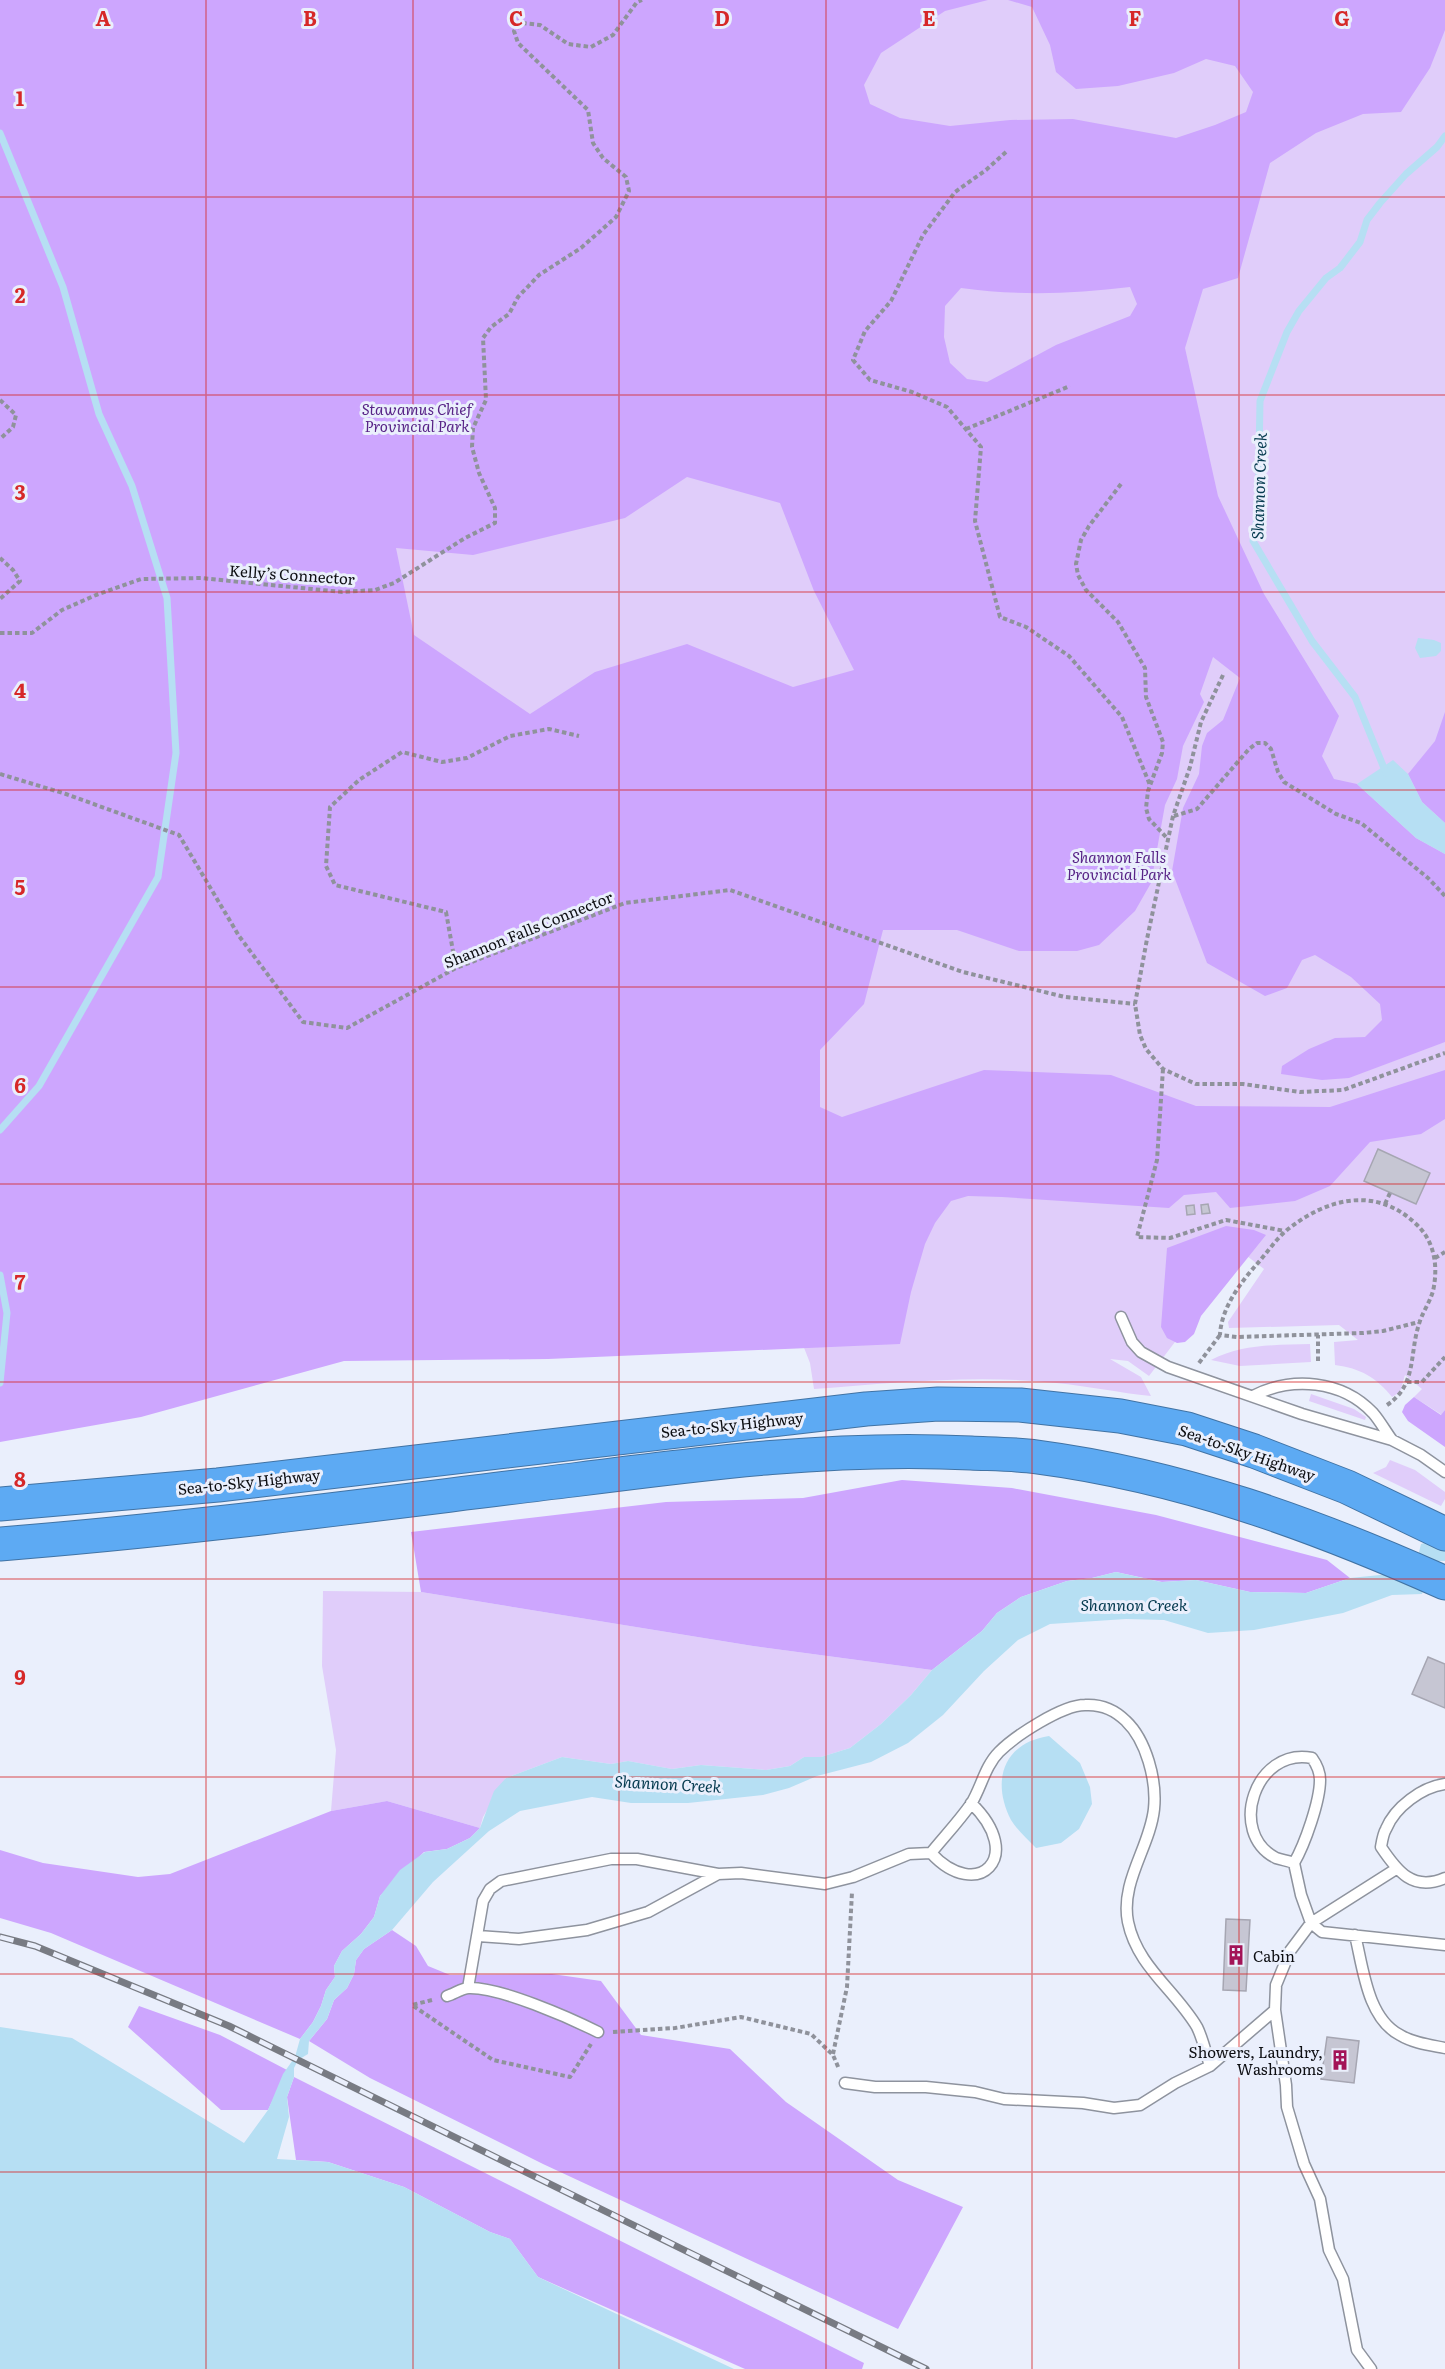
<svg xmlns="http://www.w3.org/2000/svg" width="1445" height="2369" viewBox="0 0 1445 2369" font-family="Literata,serif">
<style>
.green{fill:#e0cdfa}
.forest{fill:#cda6fe;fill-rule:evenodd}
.water{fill:#b6dff3}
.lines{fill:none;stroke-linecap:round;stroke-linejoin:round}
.stream{stroke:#b6dff3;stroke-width:7}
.building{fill:#c6c6d3;stroke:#a6a6b2;stroke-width:1.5}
.lane-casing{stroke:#8e939e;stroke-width:13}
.highway-casing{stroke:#4173a4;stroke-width:35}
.path{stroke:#8f929b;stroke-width:4;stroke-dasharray:4.5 3;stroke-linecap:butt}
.lane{stroke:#fff;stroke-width:10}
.highway{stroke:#5daaf3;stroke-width:33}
.rail-casing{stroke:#787b83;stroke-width:7}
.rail{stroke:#eaeffc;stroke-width:4.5;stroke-dasharray:14;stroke-linecap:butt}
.grid{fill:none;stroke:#d62828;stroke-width:1.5;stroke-opacity:0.55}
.labels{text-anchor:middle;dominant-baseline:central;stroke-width:6;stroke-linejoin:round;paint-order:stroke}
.park-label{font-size:15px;font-style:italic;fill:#582487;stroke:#eaeffc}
.street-label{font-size:15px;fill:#0d0e12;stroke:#eaeffc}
.poi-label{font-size:15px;fill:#0d0e12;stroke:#eaeffc;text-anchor:start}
.water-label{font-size:16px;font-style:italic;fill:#063b50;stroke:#eaeffc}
.grid-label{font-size:20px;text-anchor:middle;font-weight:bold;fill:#d62828;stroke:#eaeffc;stroke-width:6;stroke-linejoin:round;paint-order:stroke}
</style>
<rect width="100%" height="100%" fill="#eaeffc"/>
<!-- green -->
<path class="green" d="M0 0H1445V1410L1442 1415 1414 1397 1422 1389 1405 1375 1400 1392 1392 1397C1377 1378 1360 1368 1335 1365L1334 1342 1358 1340 1339 1325 1229 1328 1228 1322 1264 1269 1243 1253 1149 1376 1128 1361 1110 1359 1141 1377 1151 1396C1120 1393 1088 1386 1056 1383 975 1374 894 1383 814 1389L810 1363 788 1307Z
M1310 1344 1311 1362 1240 1366 1211 1360C1241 1344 1277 1345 1310 1344Z
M1311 1394 1354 1409 1366 1417 1365 1420 1309 1401Z
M1390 1460 1415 1470 1445 1492V1499L1441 1506 1373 1473 1386 1467Z
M323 1591 421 1592 753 1646 932 1670 911 1695 881 1724 850 1748 821 1757H804L790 1766 766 1770 701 1765 672 1769 628 1761 611 1764 562 1757 506 1778 483 1817 480 1828 387 1801 331 1811 336 1750 322 1666Z"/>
<!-- forest -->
<path class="forest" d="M0 0H988L945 11 881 53 864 85 870 104 900 118 950 126 1010 120 1073 119 1176 138 1215 125 1246 112 1253 92 1235 66 1206 59 1174 73 1118 86 1076 89 1056 72 1050 45 1032 7 1008 0H1445V30L1430 68 1401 112 1363 114 1316 133 1270 163 1238 278 1203 289 1185 348 1218 496 1264 594 1339 716 1322 756 1334 779 1357 784 1416 838 1445 854V1042L1349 1078 1322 1080 1281 1074 1282 1066 1309 1049 1335 1038 1365 1037 1382 1020 1380 1004 1351 977 1315 955 1302 960 1287 988 1265 996 1207 963 1172 871 1183 808 1199 774 1202 746 1207 733 1223 720 1240 678 1213 657 1200 694 1204 702 1183 746 1177 779 1165 805 1151 883 1135 911 1099 945 1077 951H1019L957 930H883L864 1004 820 1050V1107L842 1117 984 1070 1111 1075 1196 1106 1330 1107 1445 1070V1119L1421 1134 1370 1142 1330 1186 1295 1201 1230 1208 1216 1192 1184 1195 1169 1208 1002 1197 968 1196 951 1201 935 1223 925 1244 911 1292 900 1344 548 1359 344 1361 141 1417 0 1442ZM1130 287 1137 304 1130 316 1056 345 987 382 967 379 950 363 944 337 945 306 961 288C1018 296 1073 294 1130 287ZM687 477 780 503 814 591 854 670 793 687 687 644 595 672 530 714 414 635 396 548 473 555 625 518Z
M1445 712V823L1422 802 1408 774 1435 741Z
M1226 1226 1254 1230 1266 1235 1201 1316 1194 1334 1185 1342 1177 1343 1167 1338 1161 1327 1167 1248Z
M1414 1397 1441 1415 1445 1410V1447L1408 1421 1402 1412 1405 1405Z
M902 1480 1012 1488 1156 1515 1327 1560 1350 1578 1306 1593 1250 1592 1196 1580 1162 1582 1116 1572 1092 1578 1067 1581 1021 1597 997 1613 982 1631 932 1670 753 1646 421 1592 411 1532 666 1502 803 1498Z
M387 1801 480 1828 470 1838 447 1849 424 1852 380 1896 374 1917 361 1934 342 1951 334 1966 335 1977 326 1990 321 2006 313 2022 300 2039 51 1933 0 1918V1850L43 1863 138 1877 170 1874 331 1811Z
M392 1930 416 1946 428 1966 450 1975 552 1974 601 1981 641 2035 730 2049 786 2102 898 2180 963 2207 898 2329 543 2164 370 2078 309 2041 327 2019 334 2000 347 1988 354 1974 356 1960 364 1949Z
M139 2006 220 2035 287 2070 268 2110H221L128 2027Z
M294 2077 864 2363 862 2369H745L538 2277 510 2239 490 2232 404 2187 328 2162 296 2160 287 2097Z"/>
<!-- water -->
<path class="water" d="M1418 638 1434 640 1441 643V651L1436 656 1420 658 1415 648Z
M1393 760 1408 774 1422 802 1445 823V854L1416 838 1357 784Z
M1445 1537V1561H1437L1432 1565 1422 1594 1392 1595 1343 1613 1254 1630 1208 1633 1164 1620 1126 1619 1050 1624 1018 1640 984 1671 943 1715 908 1743 871 1762 817 1776 789 1788 763 1795 688 1803H631L592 1797 520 1811 489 1831 433 1882 392 1930 364 1949 356 1960 354 1974 347 1988 334 2000 327 2019 309 2041 308 2054 298 2060 294 2068V2077L287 2097 289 2117 277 2159 328 2162 404 2187 490 2232 510 2239 538 2277 734 2369H0V2027L72 2038 244 2143 268 2110 283 2074 295 2057 300 2039 313 2022 321 2006 326 1990 335 1977 334 1966 342 1951 361 1934 374 1917 380 1896 400 1870 425 1852 447 1849 470 1838 480 1828 494 1791 506 1778 562 1757 611 1764 628 1761 672 1769 701 1765 766 1770 790 1766 804 1757H821L850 1748 881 1724 911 1695 932 1670 982 1631 997 1613 1021 1597 1067 1581 1092 1578 1116 1572 1161 1582 1196 1580 1250 1592 1306 1593 1350 1578 1390 1574 1418 1556 1421 1544Z
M1049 1736 1080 1763 1090 1787 1092 1804 1079 1829 1061 1843 1036 1848C1027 1839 1017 1830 1011 1820 991 1781 1003 1743 1049 1736Z"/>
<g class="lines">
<!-- stream -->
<path class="stream" d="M0 133 63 287 99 414 132 486 167 598 176 753 158 877 39 1086 0 1130
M1386 773 1355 697 1312 641 1253 541 1258 513 1260 401 1287 332 1299 311 1326 278 1340 268 1360 242 1367 220 1380 203 1406 174 1437 147 1445 136
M0 1275 7 1313 0 1383"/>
</g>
<!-- building -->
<path class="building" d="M1378 1149 1430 1173 1416 1204 1364 1181Z
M1208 1204 1210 1213 1202 1214 1201 1205Z
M1194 1205 1195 1214 1187 1215 1186 1206Z
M1428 1657 1445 1664V1708L1412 1694Z
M1226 1919 1250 1920 1246 1991 1223 1990Z
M1327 2037 1359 2041 1354 2083 1321 2079Z"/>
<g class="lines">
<!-- lane casing -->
<g class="lane-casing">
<path id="lane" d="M1121 1317 1132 1342 1141 1352 1168 1367 1302 1414 1392 1440 1421 1455 1445 1472
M1253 1396C1292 1376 1342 1380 1373 1413 1380 1421 1386 1432 1392 1440
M1445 1784C1422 1787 1395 1807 1386 1829 1383 1834 1382 1841 1381 1847 1397 1871 1413 1892 1445 1878
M931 1853C977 1903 1027 1857 971 1803
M1294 1863C1305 1844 1320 1801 1320 1780 1320 1771 1317 1765 1312 1758 1255 1747 1227 1833 1276 1858 1282 1860 1289 1861 1294 1863L1301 1895 1311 1923 1322 1932 1445 1945
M1355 1935C1363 1967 1367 2018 1400 2035 1413 2043 1430 2045 1445 2048
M478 1936 519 1939 587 1930 648 1912 718 1874
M468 1988 483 1901 490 1889 501 1881 611 1859H637L718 1874 741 1873 825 1884 853 1877 909 1854 931 1853C944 1837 959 1821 971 1804 981 1788 985 1766 999 1752 1015 1736 1062 1705 1085 1705 1101 1704 1115 1710 1126 1721 1146 1740 1157 1780 1154 1809 1150 1847 1120 1882 1128 1922 1137 1966 1175 1990 1197 2027 1203 2039 1206 2054 1210 2066L1275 2010
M447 1996C454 1994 462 1988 469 1988 500 1987 570 2018 598 2032
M845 2083 875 2087H926L975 2092 1004 2099 1083 2103 1114 2108 1140 2105 1175 2083 1210 2066
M1371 2369 1357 2350 1343 2279 1329 2250 1320 2199 1304 2164 1287 2107 1286 2085 1275 2010 1276 1985 1290 1951 1311 1923 1396 1869"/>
</g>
<!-- highway casing -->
<g class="highway-casing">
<path id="highway" d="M0 1504 218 1485 866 1409 938 1404 1020 1405 1120 1416 1187 1429 1254 1451 1347 1487 1445 1534
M0 1544C192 1529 382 1503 573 1480 705 1463 837 1446 971 1453 993 1454 1015 1454 1037 1457 1181 1476 1313 1524 1445 1583"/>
</g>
<!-- path -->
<path class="path" d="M1006 152 986 170 955 192 923 235 891 301 865 331 853 360 870 380 912 392 947 407 981 447 975 521 1000 617 1026 627 1069 656 1122 717 1150 785
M0 400 16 415 13 427 0 439
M966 429 1070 386
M1121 484 1089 526 1081 540 1076 564 1078 575 1086 590 1118 622 1145 668 1146 697 1163 742 1162 753 1148 791 1146 808 1149 819 1167 838
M0 558 13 570 20 581 0 599
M0 633H32L62 610 96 595 141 579 201 578 342 592 375 590 394 583 465 538 495 523V508L479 473 472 447 473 428 486 400 483 338 491 327 509 314 518 297 539 275 581 248 616 217 629 191 626 177 603 158 593 143 588 110 518 43 514 31 522 23 540 25 568 44 591 47 613 35 637 2 642 0
M1223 675 1201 722 1190 767 1173 816 1147 939 1135 1004 1140 1035 1146 1049 1163 1069 1196 1084H1243L1300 1092 1343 1090 1445 1053
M0 774 66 794 179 835 239 936 303 1022 347 1028 456 968 625 903 730 890 963 972 1065 997 1135 1004
M1174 816 1197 809 1249 749 1257 743H1265L1271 749 1278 772 1284 782 1336 814 1361 823 1428 878 1445 896
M456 968 446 912 335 885 326 866 330 807 359 780 402 752 442 762 467 758 510 736 549 729 579 736
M1163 1069 1157 1160 1137 1237 1170 1238 1226 1220 1285 1231
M1385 1204 1390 1193
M1435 1258 1445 1252
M1318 1361V1335
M1199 1363 1220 1335
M1407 1382H1422L1445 1357
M1387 1405C1417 1385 1409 1355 1419 1324 1423 1310 1432 1300 1434 1286 1438 1262 1433 1239 1415 1223 1375 1186 1327 1198 1287 1230 1276 1239 1267 1253 1257 1264 1240 1283 1221 1309 1220 1335L1237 1337 1363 1333 1383 1331 1419 1322
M432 2000 412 2005 493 2060 570 2077 591 2044
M613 2032 675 2028 741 2017 811 2034 833 2055 839 2069
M833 2054 847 1987 852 1892"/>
<!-- lane -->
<use href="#lane" class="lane"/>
<!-- highway -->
<use href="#highway" class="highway"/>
<!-- rail casing -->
<g class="rail-casing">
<path id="rail" d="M0 1937 35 1946 229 2026 926 2369"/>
</g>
<!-- rail -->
<use href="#rail" class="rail"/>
</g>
<!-- grid -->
<path class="grid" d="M206 0V2369M413 0V2369M619 0V2369M826 0V2369M1032 0V2369M1239 0V2369M0 197H1445M0 395H1445M0 592H1445M0 790H1445M0 987H1445M0 1184H1445M0 1382H1445M0 1579H1445M0 1777H1445M0 1974H1445M0 2172H1445"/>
<!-- icons -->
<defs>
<g id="building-bare" transform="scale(1.62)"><path d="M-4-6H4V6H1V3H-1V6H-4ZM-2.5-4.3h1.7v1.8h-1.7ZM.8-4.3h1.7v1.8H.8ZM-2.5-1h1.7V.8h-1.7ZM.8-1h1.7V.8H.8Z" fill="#a31357" stroke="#eaeffc" stroke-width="2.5" paint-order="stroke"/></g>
</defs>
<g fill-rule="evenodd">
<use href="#building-bare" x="1236" y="1955"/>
<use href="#building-bare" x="1340" y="2060"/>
</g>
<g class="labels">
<!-- park labels -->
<g class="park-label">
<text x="417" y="408">Stawamus Chief<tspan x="417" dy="17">Provincial Park</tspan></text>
<text x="1119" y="856">Shannon Falls<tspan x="1119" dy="17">Provincial Park</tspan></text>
</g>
<!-- street labels -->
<g class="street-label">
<text transform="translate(292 574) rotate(4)">Kelly’s Connector</text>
<text transform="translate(528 929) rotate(-22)">Shannon Falls Connector</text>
<text transform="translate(732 1424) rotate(-6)">Sea-to-Sky Highway</text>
<text transform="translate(1247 1452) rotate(19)">Sea-to-Sky Highway</text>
<text transform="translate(249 1481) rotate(-6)">Sea-to-Sky Highway</text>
</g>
<!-- poi labels -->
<g class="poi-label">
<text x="1253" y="1955">Cabin</text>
<text x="1323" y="2051" text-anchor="end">Showers, Laundry,<tspan x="1323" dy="17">Washrooms</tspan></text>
</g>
<!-- water labels -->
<g class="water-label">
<text transform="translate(1258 486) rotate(-88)">Shannon Creek</text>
<text x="1134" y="1604">Shannon Creek</text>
<text transform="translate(668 1783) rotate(3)">Shannon Creek</text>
</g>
</g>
<g class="grid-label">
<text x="103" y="26">A</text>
<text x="310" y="26">B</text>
<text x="516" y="26">C</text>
<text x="722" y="26">D</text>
<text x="929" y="26">E</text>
<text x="1135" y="26">F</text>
<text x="1342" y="26">G</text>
<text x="20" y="106">1</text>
<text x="20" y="303">2</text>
<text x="20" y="500">3</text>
<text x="20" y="698">4</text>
<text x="20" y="895">5</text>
<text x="20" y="1093">6</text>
<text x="20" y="1290">7</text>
<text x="20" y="1487">8</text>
<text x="20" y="1685">9</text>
</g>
</svg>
